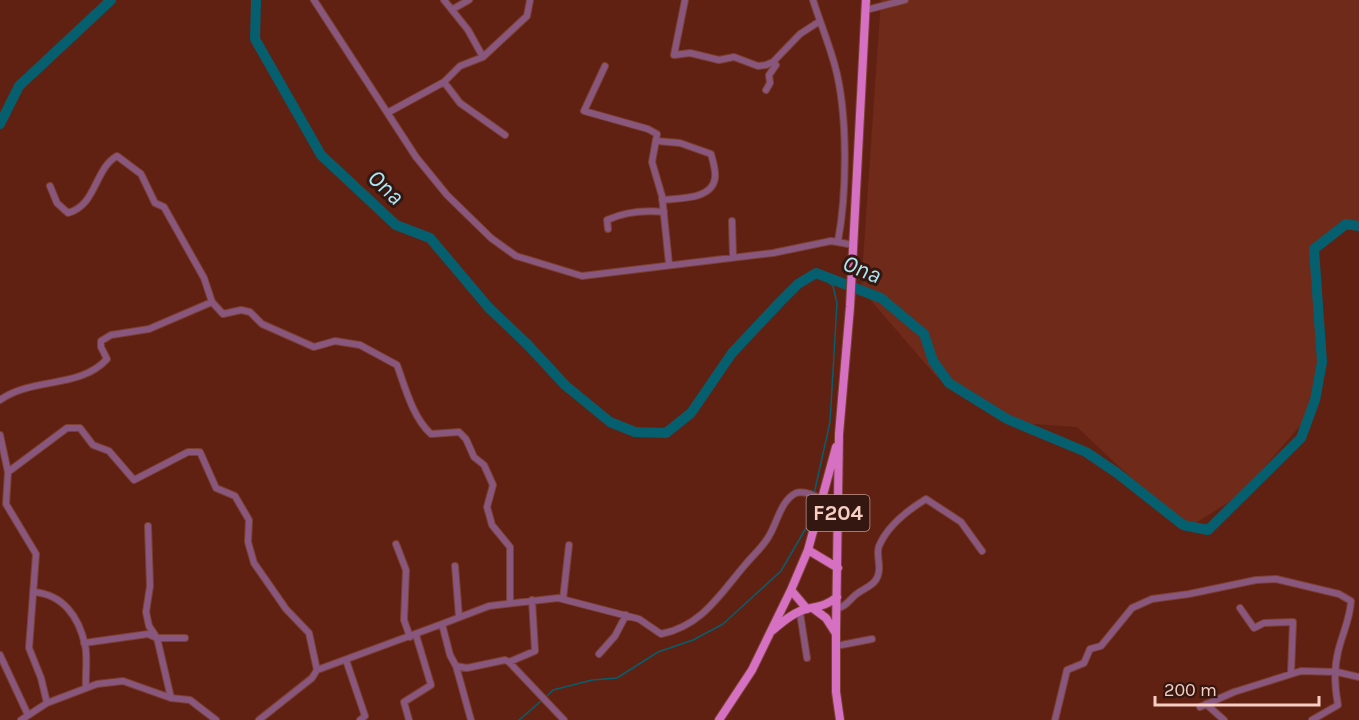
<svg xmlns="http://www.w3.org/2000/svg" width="1359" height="720" viewBox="0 0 1359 720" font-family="Karla,sans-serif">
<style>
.built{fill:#702a19}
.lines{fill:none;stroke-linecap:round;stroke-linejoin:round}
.stream{stroke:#055f6f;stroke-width:1.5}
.river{stroke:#055f6f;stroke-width:10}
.minor-casing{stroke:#7c4032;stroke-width:8}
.major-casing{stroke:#7c4032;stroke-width:10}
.minor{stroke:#89577e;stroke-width:6}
.major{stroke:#d670c2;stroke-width:8}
.labels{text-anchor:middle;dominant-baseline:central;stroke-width:6;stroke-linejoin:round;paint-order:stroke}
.shield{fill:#331710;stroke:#bc978d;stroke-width:1.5}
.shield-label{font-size:21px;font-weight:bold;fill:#f6cec3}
.water-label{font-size:24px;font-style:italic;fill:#abe7f6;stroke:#331710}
</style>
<rect width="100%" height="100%" fill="#612112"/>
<!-- built -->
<path class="built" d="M881 0H1359V230H1346L1314 249 1322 362 1305 420 1240 495 1191 526 1142 488 1077 427 1004 422 936 376 861 289Z"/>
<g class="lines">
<!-- stream -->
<path class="stream" d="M814 494 830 422 837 303 833 286 816 273
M545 698 553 690 592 680 617 678 658 652 693 640 723 624 781 571 806 528 813 499
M519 720 541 701"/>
<!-- river -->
<path class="river" d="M256 0 255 39 321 155 396 225 430 238 489 308 527 344 565 385 610 422 635 432 666 433 691 413 732 353 780 302 798 284 816 273 881 298 924 334 933 361 949 383 1007 419 1086 452 1117 473 1183 525 1208 530 1301 438 1315 400 1322 362 1314 249 1346 224 1359 226
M0 124 19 86 111 0"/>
<!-- minor casing -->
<g class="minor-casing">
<path id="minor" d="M314 0 416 157 447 195 491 238 516 256 582 276 773 253 831 241 854 245
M444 0 468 30 483 57
M685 0 674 55 690 53 719 60 734 57 758 66 766 65 773 62 800 34 820 21
M813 0C820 22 829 44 835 66 848 114 847 193 838 241
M453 9 469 0
M866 10 905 0
M605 66 584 111 648 129 657 134 652 162 662 196 669 264
M444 82 460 103 505 135
M766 90 770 83 769 75 776 65 773 62
M389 112 444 82 460 66 483 57 527 16 530 0
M657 141 680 143 711 154C713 162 716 170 715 178 712 200 679 198 662 200
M50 186 57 203 68 213C97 205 94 169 117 156L141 174 155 203 164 207 204 278 212 302 223 314 241 310 250 312 262 324 314 347 335 341 360 345 397 365C405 387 413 418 431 434L459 432 466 439 474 457 484 465 493 485 487 507 492 525 510 547V602
M732 221 733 256
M608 229 607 220C625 212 644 210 664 212
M0 400C32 377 80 389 107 359L101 347V341L111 335 149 329 212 302
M0 435 8 472
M148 526 150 586 146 612 149 626 157 638 171 698
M396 544 406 570 404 620 410 637
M455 566 459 617
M33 592C63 594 79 617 85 645 88 658 85 675 86 688
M563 599 569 545
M1240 608 1254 628 1264 623 1293 622 1291 673
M836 609C848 606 849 599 858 593 868 586 878 584 879 570 880 563 876 553 879 546 887 527 908 510 926 499L961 522 982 551
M800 613 807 658
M84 643 148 634 157 638H185
M836 646 872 639
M599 654 615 636 626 615
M0 655 28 715
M346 660 365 716 360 720
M509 662 535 651 532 600
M456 666 471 720
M47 703 97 684 123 681 171 698 190 700 216 720
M1206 704 1224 720
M1200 707 1234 692 1301 671 1337 672 1359 677
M21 720 47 703 41 678 29 648 36 554 6 504 8 472 67 428H80L93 445 109 451 134 480 188 452H200L216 488 235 496 249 520 248 542 254 563 286 609 309 633 317 670 442 624
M259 720 312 678 317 670
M409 720 404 702 431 685 416 635
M564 720 509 662 505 660 467 668 456 666 450 655 442 624 489 606 558 598 639 619 661 634C702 626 720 594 745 565 753 555 763 547 769 536 777 523 781 500 796 493 805 490 816 496 823 500
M1055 720 1067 670 1084 663 1090 649 1101 646 1132 608 1152 599 1189 594 1256 580 1276 579 1339 594 1351 601C1350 620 1342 634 1338 652 1334 668 1335 689 1338 705L1312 720"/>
</g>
<!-- major casing -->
<g class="major-casing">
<path id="major" d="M808 550 838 568
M791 590 807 609
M814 609 826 618 835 632
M773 630C782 622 794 612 806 609 819 606 826 606 837 597
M719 720 752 670 791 590 808 550 836 447
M840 720 836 692V632L839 434 850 307 866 0"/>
</g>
<!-- minor -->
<use href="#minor" class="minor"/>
<!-- major -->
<use href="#major" class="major"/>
</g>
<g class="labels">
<!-- shield labels -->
<rect class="shield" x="806.5" y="495" width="63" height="36" rx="4.5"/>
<g class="shield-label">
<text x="838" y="513">F204</text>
</g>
<!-- water labels -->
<g class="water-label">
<text transform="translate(386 187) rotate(43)">Ona</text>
<text transform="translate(862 269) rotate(22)">Ona</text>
</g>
</g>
<!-- scale -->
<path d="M1155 696v9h164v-9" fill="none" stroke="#f6cec3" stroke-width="3"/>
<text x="1164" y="696" font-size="18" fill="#f6cec3" stroke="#331710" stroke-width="4.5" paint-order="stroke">200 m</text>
</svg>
